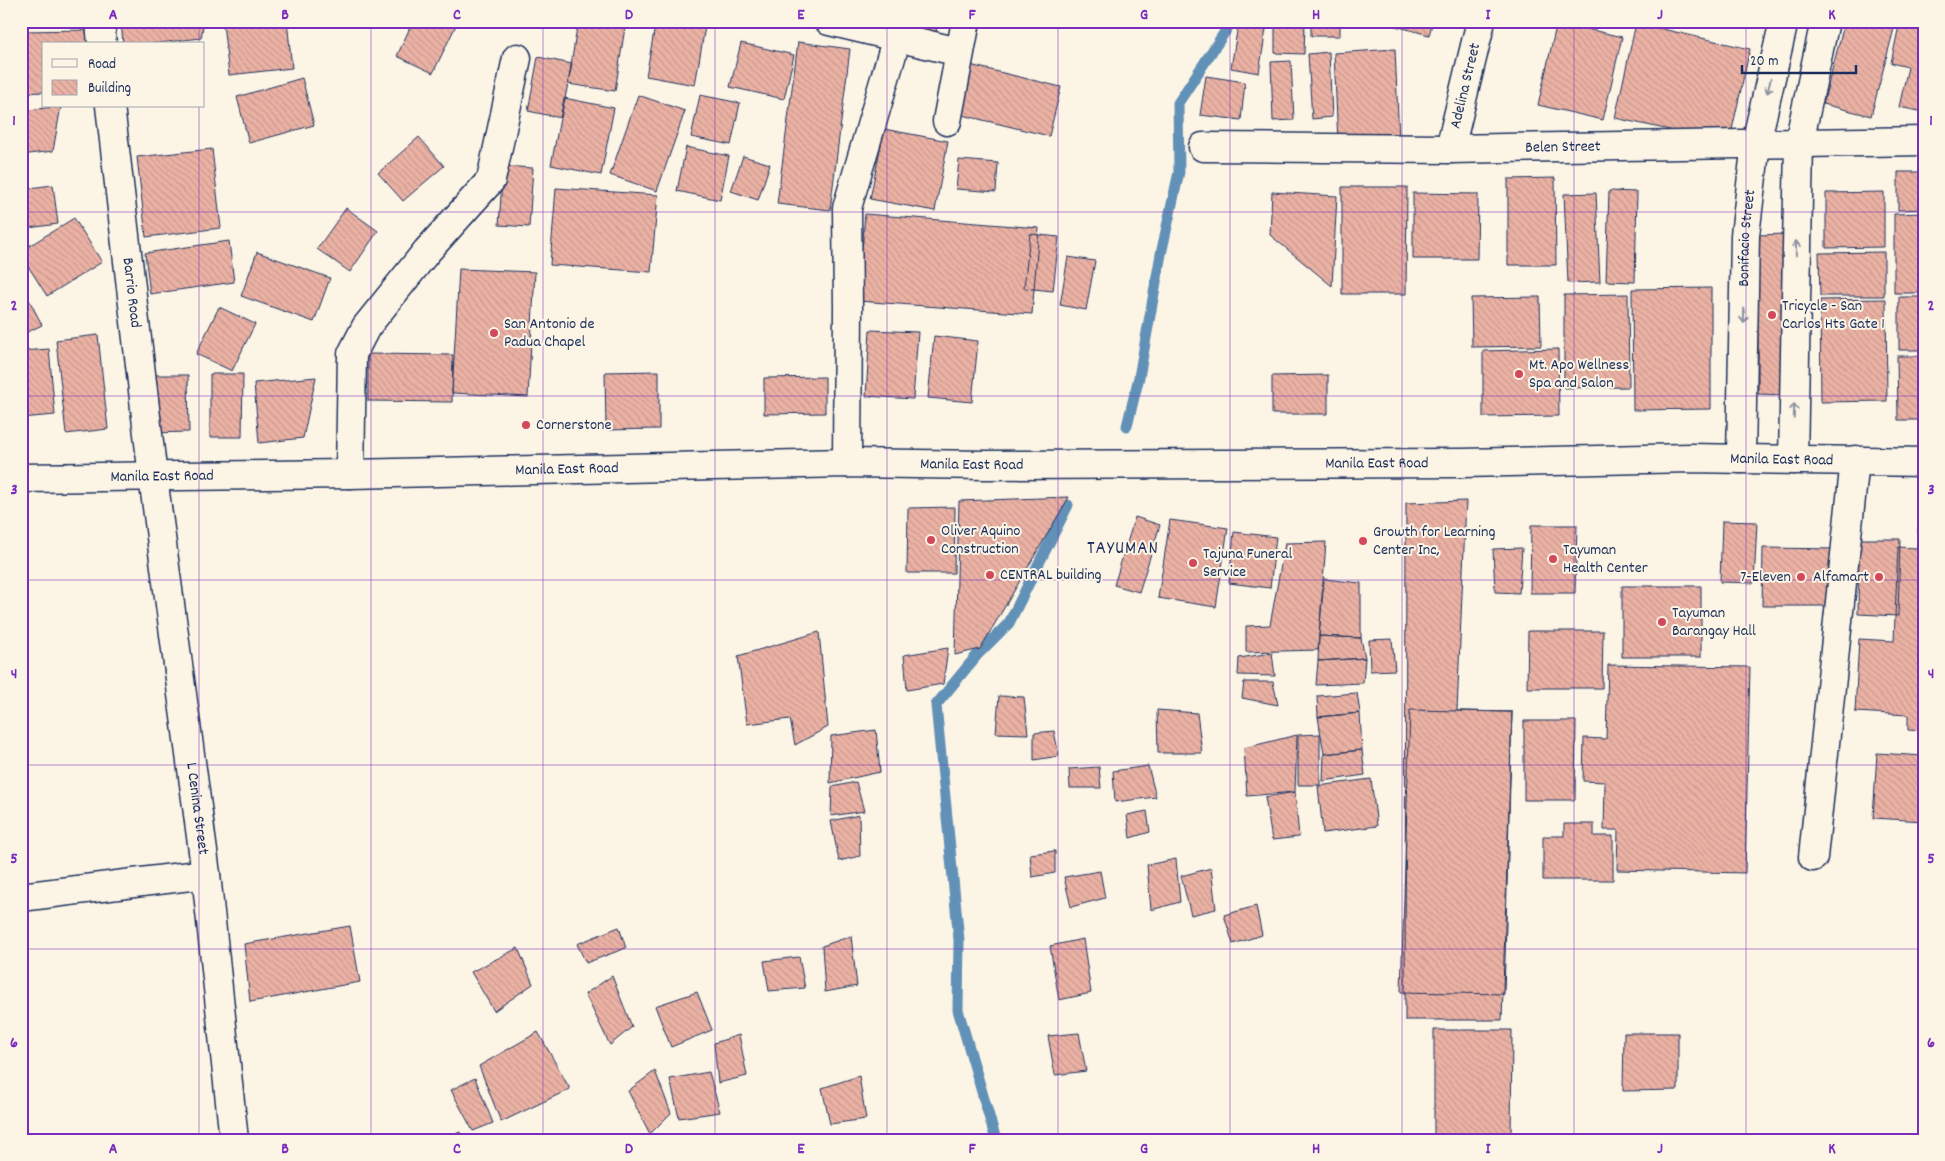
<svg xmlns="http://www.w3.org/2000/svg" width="1945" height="1161" viewBox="0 0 1945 1161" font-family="Dekko,sans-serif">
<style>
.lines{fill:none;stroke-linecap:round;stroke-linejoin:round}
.stream{stroke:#6291b8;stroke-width:11}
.building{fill:url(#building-back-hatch);stroke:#1b2f5e}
.minor-casing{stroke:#1b2f5e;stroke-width:31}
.major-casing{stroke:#1b2f5e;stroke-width:31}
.minor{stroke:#fcf5e5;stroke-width:28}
.major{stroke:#fcf5e5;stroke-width:28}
.oneway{stroke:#8c92a2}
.grid{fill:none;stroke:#7b2cbf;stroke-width:1;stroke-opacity:0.55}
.poi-dot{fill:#d1495b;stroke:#fcf5e5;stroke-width:2}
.labels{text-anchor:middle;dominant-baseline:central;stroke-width:4;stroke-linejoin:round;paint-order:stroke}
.street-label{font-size:16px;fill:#1b2f5e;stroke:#fcf5e5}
.poi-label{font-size:16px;fill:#1b2f5e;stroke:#fcf5e5;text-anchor:start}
.quarter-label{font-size:19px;letter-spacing:1px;fill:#1b2f5e;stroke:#fcf5e5}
.neatline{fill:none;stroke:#7b2cbf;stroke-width:2}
.grid-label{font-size:16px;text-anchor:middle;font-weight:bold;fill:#7b2cbf}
</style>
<defs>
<pattern id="building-back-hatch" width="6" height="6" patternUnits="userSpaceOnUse" patternTransform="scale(1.25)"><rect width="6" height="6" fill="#ebb2a4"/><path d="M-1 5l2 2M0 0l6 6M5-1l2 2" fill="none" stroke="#c99990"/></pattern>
</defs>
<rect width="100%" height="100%" fill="#fcf5e5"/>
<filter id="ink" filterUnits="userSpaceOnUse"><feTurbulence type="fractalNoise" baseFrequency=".02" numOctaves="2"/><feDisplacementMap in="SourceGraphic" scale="10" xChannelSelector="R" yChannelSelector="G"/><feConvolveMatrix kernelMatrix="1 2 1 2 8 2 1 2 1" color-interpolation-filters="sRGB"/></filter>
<g filter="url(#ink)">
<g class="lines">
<!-- stream -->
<path class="stream" d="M1127 426 1139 377 1161 254 1179 172 1178 103 1232 21
M996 1140 958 1010 959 940 936 705 978 654 1009 623 1068 505"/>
</g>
<!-- building -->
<path class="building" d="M121 21H204L201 38 151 44H123Z
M244 21H287L292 68 229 75 223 24Z
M413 21H458L433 73 397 56Z
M578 21H626L615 91 568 84Z
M656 21H706L695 85 646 76Z
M897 21H938L935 38 895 31Z
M1275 21H1305L1304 54 1275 53Z
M1311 21H1340V36H1311Z
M1377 21H1433L1429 35Z
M1845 21H1896L1871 116 1823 104Z
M1900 21H1924V112L1899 107 1908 67 1891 63Z
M1557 22 1622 37 1603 120 1538 105Z
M1636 23 1750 49 1729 143 1615 118Z
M1238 25 1266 29 1259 73 1231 68Z
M89 30V44H44V92L22 93 21 31Z
M798 42 850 49 830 210 777 204Z
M741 43 794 55 784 99 730 87Z
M1395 49 1399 140 1338 143 1334 53Z
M1329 52 1332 117 1312 119 1308 54Z
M538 57 572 64 561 118 528 111Z
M1291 61 1294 120 1273 121 1271 62Z
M970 65 1061 87 1049 136 958 114Z
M1206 76 1245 82 1241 120 1200 115Z
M302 78 314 125 249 143 237 97Z
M638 95 685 111 657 191 610 175Z
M700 95 740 103 731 145 691 137Z
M564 98 614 108 601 175 551 165Z
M61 106 53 151 21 155V111Z
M884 129 948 141 935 211 870 199Z
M419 137 444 166 403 201 378 173Z
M686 147 729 156 720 200 677 191Z
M212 149 221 228 146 237 137 157Z
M743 156 770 164 758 200 731 191Z
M959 160 998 163 996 192 956 189Z
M503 166 533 168 529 227 499 225Z
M1898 172H1924V209L1898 210Z
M1555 178 1556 265H1508V179Z
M53 185 58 224 21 229V189Z
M1342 187H1407L1406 294H1342Z
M556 188 658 195 651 272 550 265Z
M1609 191 1637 192 1635 282 1606 281Z
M1272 192 1337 196 1332 286 1270 235Z
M1884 192V247L1826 248V193Z
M1413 193 1478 194 1477 259H1413Z
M1596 193 1600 282 1568 283 1564 194Z
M346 208 378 231 350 272 317 249Z
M1924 213V293H1894V214Z
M865 214 1039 228 1032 314 858 301Z
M74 218 102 262 47 296 21 255V251Z
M1030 234 1059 237 1053 291 1024 288Z
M1787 234 1786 395 1758 394V235Z
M229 241 234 282 150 294 145 253Z
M257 252 330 278 314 322 241 296Z
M1884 252V296H1820L1819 253Z
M1068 257 1095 261 1086 310 1060 305Z
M459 269 535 272 528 397 452 393Z
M21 284 42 325 21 335Z
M1711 288V409L1633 410 1632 289Z
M1628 294 1629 387 1564 388V295Z
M1540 297 1541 346 1472 347 1471 298Z
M1899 297H1924V350H1899Z
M1886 299 1887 401 1821 402 1820 300Z
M219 307 255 324 232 371 196 354Z
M870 330 918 332 913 399 866 396Z
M98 335 108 429 66 434 56 340Z
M934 336 978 341 972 402 928 398Z
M49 349 55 415 21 418V351Z
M1558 349 1559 416 1483 417V351Z
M368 354 453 355 452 402 368 401Z
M1897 356H1924V420H1898Z
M659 371V429L606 430 605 372Z
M210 374H243L242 437H210Z
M150 375H188L189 432 151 433Z
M1328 375V414H1272V376Z
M316 377 303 438 259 443 254 383Z
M825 377V413L764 414V378Z
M1069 497 980 649 955 655 959 501Z
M1466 501 1457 711 1512 712 1502 1020H1405L1406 503Z
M955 507 954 573H907L908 508Z
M1919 516H1924V731L1908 730V715L1855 712 1859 639 1894 641 1898 547 1917 548Z
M1135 517 1160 525 1139 592 1114 585Z
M1170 520 1228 528 1216 607 1158 598Z
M1722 521 1757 522 1754 583 1720 582Z
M1531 525H1577L1575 593H1530Z
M1234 532 1276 537 1270 588 1229 583Z
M1859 539H1900L1898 616 1858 614Z
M1326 542 1318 650 1246 652V626L1270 625 1285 543Z
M1522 548 1519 593 1495 592 1493 549Z
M1763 548 1839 549 1838 606H1762Z
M1324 579 1361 583V638L1319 636Z
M1622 586H1701V657H1622Z
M1528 631H1603L1602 688H1527Z
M819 632 828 727 795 745 790 719 747 724 738 656Z
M1319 636 1361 638 1365 658 1318 661Z
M1392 639 1395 670 1370 671 1369 640Z
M948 648 943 684 907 690 904 655Z
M1272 653 1275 676 1238 675 1239 658Z
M1365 658 1363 683 1316 685 1318 661Z
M1608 665 1750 667 1745 873 1617 870 1618 830H1604L1605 782 1583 781 1584 738 1606 739Z
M1244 682H1273L1278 705 1242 698Z
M1357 693 1360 713 1318 717 1317 696Z
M999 696 1024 697 1028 734 996 733Z
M1157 710 1197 713 1202 753H1158Z
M1410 710 1512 712 1504 994 1401 992Z
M1360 713 1362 750 1324 754 1318 717Z
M1524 721H1576L1575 800H1524Z
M876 730 880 772 830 783 831 736Z
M1054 731 1059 756 1034 760V733Z
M1320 734V785H1298V735Z
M1297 735 1295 792 1247 796 1244 748Z
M1362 750 1365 775 1323 781 1324 754Z
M1877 753 1924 756V821L1873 818Z
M1148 766 1156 797 1115 802 1113 771Z
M1099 767 1101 788H1070L1069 769Z
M1371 779 1377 826 1323 833 1318 786Z
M856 782 864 811 831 816 832 787Z
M1295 792 1299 837 1272 840 1265 797Z
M1147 811 1150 832 1130 838 1127 815Z
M859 815 860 856 839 861 831 821Z
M1564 824H1594V836H1613V880H1543V836H1564Z
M1055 851V873L1032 877 1030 854Z
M1176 859 1180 902 1151 910 1147 865Z
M1211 868 1216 909 1191 915 1181 876Z
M1100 871 1105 898 1071 907 1064 877Z
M1256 906 1262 935 1233 944 1224 915Z
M350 926 360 982 250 1002 244 944Z
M619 927 626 948 586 963 577 944Z
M851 936 857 986 825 992 822 946Z
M1083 939 1091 993 1059 1000 1050 946Z
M518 948 533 984 494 1011 471 972Z
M799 957 805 988 769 991 764 961Z
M612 976 632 1027 610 1045 585 994Z
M697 992 712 1030 671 1047 655 1006Z
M1434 1030H1512L1511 1140H1434Z
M538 1032 570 1089 501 1122 479 1066Z
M1079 1033 1086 1071 1055 1075 1048 1036Z
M1624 1033H1678V1090L1623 1091Z
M739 1035 747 1076 718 1083 714 1043Z
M655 1071 671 1113 650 1134 628 1091Z
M709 1072 720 1112 679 1118 670 1079Z
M859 1076 866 1119 830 1124 822 1088Z
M475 1078 493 1123 473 1131 451 1090Z
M460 1132 463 1140H440Z"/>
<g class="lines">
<!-- minor casing -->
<g class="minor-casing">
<g id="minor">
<path d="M100 21 102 44"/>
<path d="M829 21 959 52"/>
<path id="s1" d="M110 106 153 477 206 874 234 1140"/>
<path d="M947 121 966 21"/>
<path id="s2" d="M1203 147 1450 149 1924 141"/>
<path id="s3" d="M1450 149 1481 21"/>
<path id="s4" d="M1741 459 1745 235 1756 143 1784 21"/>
<path d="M1793 460 1799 143 1825 21"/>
<path d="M847 463 848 307 847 208 897 37"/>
<path d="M350 474 352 354 366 327 427 251 491 180 517 58"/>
<path d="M1813 857 1855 460"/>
<path d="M21 897 206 874"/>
</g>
</g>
<!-- major casing -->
<g class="major-casing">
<g id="major">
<path id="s5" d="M21 478 350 474 847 463 986 465 1462 463 1691 458 1924 462"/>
</g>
</g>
<!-- minor -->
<use href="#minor" class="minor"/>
<!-- major -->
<use href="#major" class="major"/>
</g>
<!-- one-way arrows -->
<defs><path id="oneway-shaft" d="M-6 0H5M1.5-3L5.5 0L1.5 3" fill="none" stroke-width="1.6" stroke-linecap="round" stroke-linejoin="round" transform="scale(1.25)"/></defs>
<g class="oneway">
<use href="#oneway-shaft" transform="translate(1769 86) rotate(103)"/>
<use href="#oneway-shaft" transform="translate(1796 248) rotate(-89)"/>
<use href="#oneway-shaft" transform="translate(1744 316) rotate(91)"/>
<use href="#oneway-shaft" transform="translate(1794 411) rotate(-89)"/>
</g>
</g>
<!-- grid -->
<path class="grid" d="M199 21V44M371 21V1140M543 21V1140M715 21V1140M887 21V1140M1058 21V1140M1230 21V1140M1402 21V1140M1574 21V1140M1746 21V1140M199 106V1140M21 212H1924M21 396H1924M21 580H1924M21 765H1924M21 949H1924"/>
<!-- markers -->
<g class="poi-dot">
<circle cx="1772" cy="315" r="5"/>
<circle cx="494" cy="333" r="5"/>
<circle cx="1519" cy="374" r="5"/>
<circle cx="526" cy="425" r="5"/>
<circle cx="931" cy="540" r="5"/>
<circle cx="1363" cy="541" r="5"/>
<circle cx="1553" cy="559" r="5"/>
<circle cx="1193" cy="563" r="5"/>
<circle cx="990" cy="575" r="5"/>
<circle cx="1801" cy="577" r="5"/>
<circle cx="1879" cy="577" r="5"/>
<circle cx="1662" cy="622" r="5"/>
</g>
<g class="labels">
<!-- street labels -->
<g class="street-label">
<text stroke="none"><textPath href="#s3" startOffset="65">Adelina Street</textPath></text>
<text stroke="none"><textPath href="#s2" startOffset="360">Belen Street</textPath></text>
<text stroke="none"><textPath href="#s4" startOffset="221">Bonifacio Street</textPath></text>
<text stroke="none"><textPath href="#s1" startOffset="188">Barrio Road</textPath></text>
<text stroke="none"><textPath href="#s5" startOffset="1761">Manila East Road</textPath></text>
<text stroke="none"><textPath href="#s5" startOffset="1356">Manila East Road</textPath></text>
<text stroke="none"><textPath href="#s5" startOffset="951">Manila East Road</textPath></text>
<text stroke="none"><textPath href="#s5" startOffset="546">Manila East Road</textPath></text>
<text stroke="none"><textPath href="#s5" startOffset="141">Manila East Road</textPath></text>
<text stroke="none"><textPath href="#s1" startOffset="708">L Cenina Street</textPath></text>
</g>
<!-- poi labels -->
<g class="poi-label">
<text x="1782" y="306">Tricycle - San<tspan x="1782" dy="18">Carlos Hts Gate 1</tspan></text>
<text x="504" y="324">San Antonio de<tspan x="504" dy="18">Padua Chapel</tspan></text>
<text x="1529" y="365">Mt. Apo Wellness<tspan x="1529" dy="18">Spa and Salon</tspan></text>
<text x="536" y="425">Cornerstone</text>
<text x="941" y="531">Oliver Aquino<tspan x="941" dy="18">Construction</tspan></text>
<text x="1373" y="532">Growth for Learning<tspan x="1373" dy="18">Center Inc,</tspan></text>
<text x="1563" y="550">Tayuman<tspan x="1563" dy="18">Health Center</tspan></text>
<text x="1203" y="554">Tajuna Funeral<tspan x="1203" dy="18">Service</tspan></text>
<text x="1000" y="575">CENTRAL building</text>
<text x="1791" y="577" text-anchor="end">7-Eleven</text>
<text x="1869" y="577" text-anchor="end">Alfamart</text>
<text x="1672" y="613">Tayuman<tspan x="1672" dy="18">Barangay Hall</tspan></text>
</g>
<!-- quarter labels -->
<g class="quarter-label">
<text x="1123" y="549">TAYUMAN</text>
</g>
</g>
<!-- margin -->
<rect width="1945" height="1161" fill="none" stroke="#fcf5e5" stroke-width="55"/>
<!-- legend -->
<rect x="42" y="42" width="162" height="65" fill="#fcf5e5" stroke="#a2a6af"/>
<rect x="52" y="59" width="25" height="8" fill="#fcf5e5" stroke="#a2a6af"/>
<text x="88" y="68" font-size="15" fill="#1b2f5e">Road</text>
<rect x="52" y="80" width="25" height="15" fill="url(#building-back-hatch)" stroke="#a2a6af"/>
<text x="88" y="92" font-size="15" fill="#1b2f5e">Building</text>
<!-- scale -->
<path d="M1742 65v8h114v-8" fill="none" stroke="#1b2f5e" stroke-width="2.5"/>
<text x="1750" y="65" font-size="15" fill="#1b2f5e" stroke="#fcf5e5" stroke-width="4" paint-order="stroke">20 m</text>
<rect x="28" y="28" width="1890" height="1106" class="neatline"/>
<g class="grid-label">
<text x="113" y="19">A</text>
<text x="285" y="19">B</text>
<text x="457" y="19">C</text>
<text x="629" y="19">D</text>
<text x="801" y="19">E</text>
<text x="972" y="19">F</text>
<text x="1144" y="19">G</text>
<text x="1316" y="19">H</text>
<text x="1488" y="19">I</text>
<text x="1660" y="19">J</text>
<text x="1832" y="19">K</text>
<text x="14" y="125">1</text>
<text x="1931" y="125">1</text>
<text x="14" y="310">2</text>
<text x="1931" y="310">2</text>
<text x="14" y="494">3</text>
<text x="1931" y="494">3</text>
<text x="14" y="678">4</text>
<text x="1931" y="678">4</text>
<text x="14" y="863">5</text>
<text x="1931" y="863">5</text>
<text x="14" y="1047">6</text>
<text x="1931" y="1047">6</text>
<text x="113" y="1153">A</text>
<text x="285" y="1153">B</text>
<text x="457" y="1153">C</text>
<text x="629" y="1153">D</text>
<text x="801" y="1153">E</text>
<text x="972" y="1153">F</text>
<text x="1144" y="1153">G</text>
<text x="1316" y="1153">H</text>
<text x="1488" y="1153">I</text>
<text x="1660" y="1153">J</text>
<text x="1832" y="1153">K</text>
</g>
</svg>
